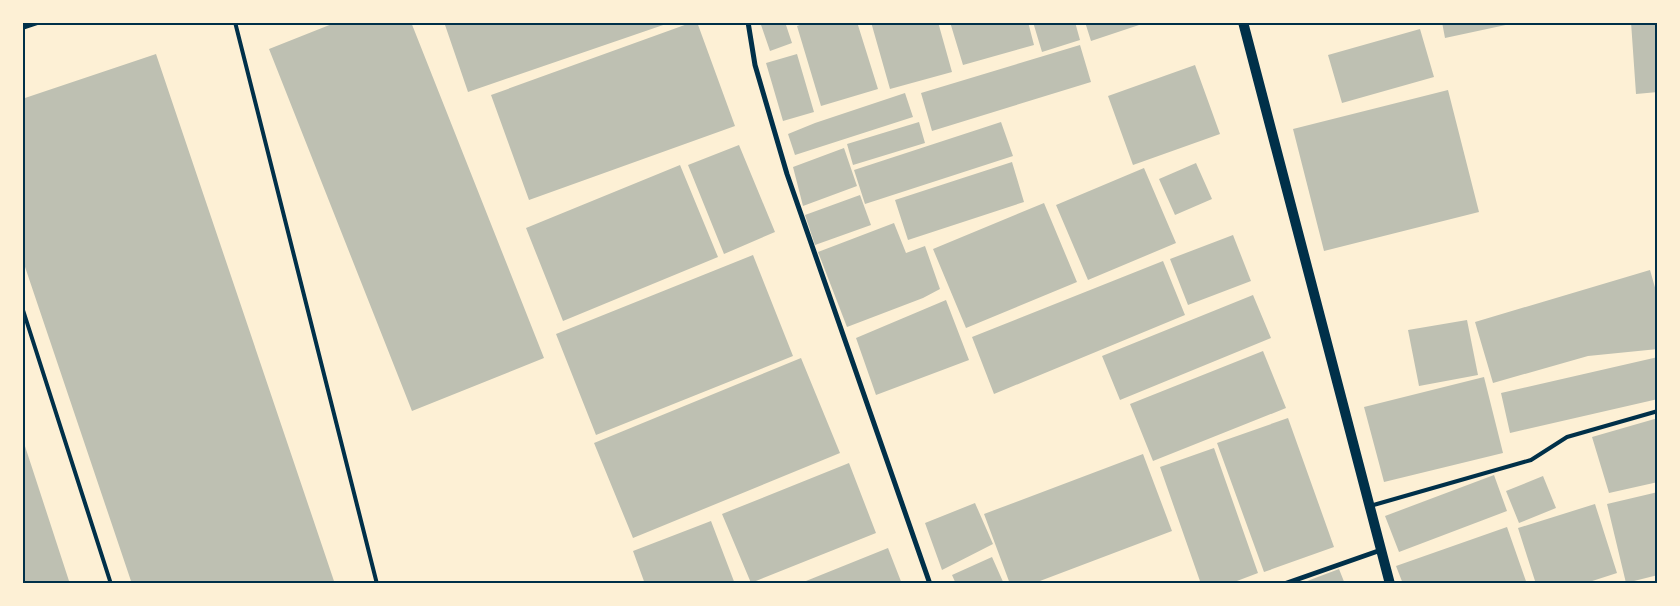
<svg xmlns="http://www.w3.org/2000/svg" width="1680" height="606" viewBox="0 0 1680 606" font-family="'Fira Sans',sans-serif">
<style>
.building{fill:#bec0b2}
.lines{fill:none;stroke-linecap:round;stroke-linejoin:round}
.service{stroke:#003049;stroke-width:4}
.minor{stroke:#003049;stroke-width:5}
.secondary{stroke:#003049;stroke-width:10}
.neatline{fill:none;stroke:#003049;stroke-width:2}
</style>
<rect width="100%" height="100%" fill="#fdf0d5"/>
<!-- building -->
<path class="building" d="M337 22H411L544 358 412 411 269 49Z
M444 22H669V23L468 92Z
M693 22H697L735 126 529 200 491 95Z
M760 22H785L792 43 770 51Z
M808 22H857L878 89 821 106 797 26Z
M871 22H938L952 72 890 89Z
M950 22H1028L1034 45 963 65Z
M1033 22H1075L1080 40 1042 52Z
M1085 22H1145V23L1091 41Z
M1442 22H1515V23L1445 38Z
M1631 22H1658V92L1636 94Z
M1420 29 1434 77 1342 103 1328 55Z
M1080 45 1091 82 932 131 921 93Z
M156 54 335 584H132L22 258V99Z
M797 54 814 112 783 121 766 63Z
M1195 65 1220 134 1133 165 1108 96Z
M1448 90 1479 212 1324 251 1293 129Z
M905 93 913 117 795 155 788 134 815 123Z
M919 122 925 143 853 165 847 144Z
M1001 122 1013 156 865 204 854 170Z
M739 145 775 232 724 254 688 165Z
M844 148 857 186 803 206 793 167Z
M1012 162 1024 202 908 240 895 200Z
M1196 163 1212 199 1175 215 1159 179Z
M680 165 718 257 563 321 526 228Z
M1144 168 1176 243 1088 280 1056 205Z
M860 195 871 225 815 245 805 215Z
M1044 203 1077 282 966 328 933 249Z
M894 223 906 253 925 246 940 289 923 298 847 327 818 252Z
M1233 235 1251 281 1188 305 1170 259Z
M753 255 793 356 596 435 556 334Z
M1163 261 1185 315 994 394 972 337Z
M1650 270 1658 298V349L1588 356 1493 383 1475 322Z
M1253 295 1271 338 1120 400 1102 356Z
M946 300 969 360 876 395 856 338Z
M1467 320 1478 375 1419 386 1408 330Z
M1263 351 1286 408 1153 461 1130 404Z
M1658 357V399L1510 433 1501 393Z
M801 358 840 453 633 538 594 443Z
M1484 377 1503 453 1384 482 1364 407Z
M1288 418 1334 547 1264 572 1217 443Z
M1658 418V482L1609 493 1592 437Z
M22 440H23L70 584H22Z
M1214 448 1258 573 1229 584H1201L1160 467Z
M1143 454 1172 531 1032 584H1010L984 514Z
M849 463 876 533 751 583 722 514Z
M1494 475 1507 511 1399 552 1385 516Z
M1543 476 1556 508 1519 523 1506 491Z
M1658 492V575L1626 583 1607 504Z
M975 503 993 544 942 570 925 523Z
M1595 504 1617 573 1583 584H1536L1518 528Z
M711 521 735 584H645L633 551Z
M1507 527 1527 584H1403L1396 566Z
M888 548 902 584H801V583Z
M992 557 1004 584H956L952 575Z
M1339 569 1345 584H1302V583Z"/>
<g class="lines">
<!-- service -->
<path class="service" d="M235 22 377 584
M22 28 40 22
M22 307 111 584
M1370 506 1531 460 1567 437 1658 411"/>
<!-- minor -->
<path class="minor" d="M748 22 755 65 787 174 930 584
M1284 584 1381 550"/>
<!-- secondary -->
<path class="secondary" d="M1243 22 1390 584"/>
</g>
<!-- border -->
<rect width="1680" height="606" fill="none" stroke="#fdf0d5" stroke-width="48"/>
<rect x="24" y="24" width="1632" height="558" class="neatline"/>
</svg>
